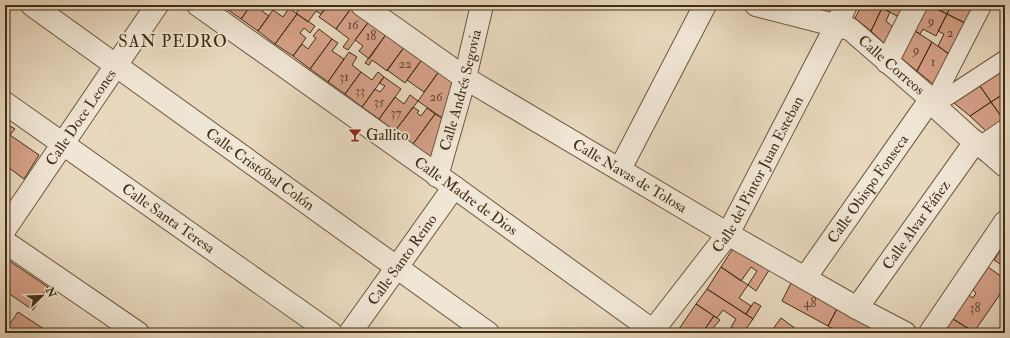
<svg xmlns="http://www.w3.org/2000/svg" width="1010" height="338" viewBox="0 0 1010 338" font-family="'IM FELL Double Pica',serif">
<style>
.building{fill:#d6a189;stroke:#422e15}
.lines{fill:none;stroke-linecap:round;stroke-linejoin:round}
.pedestrian-casing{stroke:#6c583f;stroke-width:19}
.minor-casing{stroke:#6c583f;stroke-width:24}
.tertiary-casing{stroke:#6c583f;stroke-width:24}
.pedestrian{stroke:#f0e6d5;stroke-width:17}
.minor{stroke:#f0e6d5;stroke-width:22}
.tertiary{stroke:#f0e6d5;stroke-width:22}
.labels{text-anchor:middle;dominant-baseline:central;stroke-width:3.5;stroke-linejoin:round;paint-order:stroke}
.number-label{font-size:13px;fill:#674b32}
.street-label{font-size:15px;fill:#422e15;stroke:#f0e6d5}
.poi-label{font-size:15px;fill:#422e15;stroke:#f0e6d5;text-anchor:start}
.quarter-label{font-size:17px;letter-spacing:1px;fill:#422e15;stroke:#f0e6d5}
</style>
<rect width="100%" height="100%" fill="#e8d8be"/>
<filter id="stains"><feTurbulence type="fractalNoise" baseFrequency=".005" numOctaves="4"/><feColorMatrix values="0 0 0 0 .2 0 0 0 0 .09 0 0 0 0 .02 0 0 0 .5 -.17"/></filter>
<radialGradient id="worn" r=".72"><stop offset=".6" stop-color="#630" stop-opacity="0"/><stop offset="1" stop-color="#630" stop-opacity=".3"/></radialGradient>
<!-- building -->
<path class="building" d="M225 5H251L241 19 224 7Z
M251 5H266L262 11 269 16 258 31 241 19Z
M302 5H328L321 14 316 11 308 22 296 13Z
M328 5H349L352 7 336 29 319 17Z
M862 5H877L882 8 871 31 855 18Z
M884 5H905L899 17 882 8Z
M928 5 947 14 936 36 923 29 920 34 915 31Z
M929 5H951L947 14Z
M951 5H974L965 23 947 14Z
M352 7 370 20 348 50 343 47 349 39 336 29Z
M289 8 297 14 275 44 258 31 273 10 283 17Z
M882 8 890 12 886 21 893 27 885 44 871 31Z
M297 14 315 26 310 33 304 28 300 33 306 38 293 56 275 44Z
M947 14 965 23 949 54 938 46 944 34 938 31Z
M370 20 387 33 369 59 359 51 363 46 355 40Z
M319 29 332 39 310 69 293 56 302 44 308 49 316 38 313 36Z
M915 31 932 42 917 71 901 58Z
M387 33 405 46 387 71 372 60 369 65 365 63Z
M332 39 338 43 332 51 344 59 328 82 310 69Z
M932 42 949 54 933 84 917 71Z
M405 46 423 58 405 83 387 70Z
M349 52 357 57 352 65 361 72 345 94 328 82Z
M423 58 440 70 424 92 407 80Z
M440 70 455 82 445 120 418 101Z
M361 72 372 80 378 72 384 77 362 107 345 94Z
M1001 72 1005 78V93L991 102 980 86Z
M384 77 401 89 379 119 362 107 375 89 380 92 385 86 379 83Z
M980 86 991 102 970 116 954 103Z
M1005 93V118L1003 119 991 102Z
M410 95 418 101 395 131 379 119 395 97 404 104Z
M991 102 1003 119 986 131 970 116Z
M413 107 419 111 417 113 421 116 427 108 435 114 413 144 395 131Z
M435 114 445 120 434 159 413 144Z
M5 123 15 129 10 135 39 155 24 179 5 165Z
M1005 243V267L994 260Z
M734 247 771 267 756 291 748 285 757 271 751 267 741 281 721 267Z
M5 258 48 287 33 310 5 291Z
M721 267 748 285 739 298 751 306 746 314 707 289Z
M988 267 1005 279V287L974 332 953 319 969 295 973 298 976 293 973 290Z
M793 279 839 305 828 326 782 301Z
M707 289 753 319 743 333H740L731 327 736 319 723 310 717 318 696 304Z
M754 302 761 306 753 319 746 314Z
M696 304 714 316 702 333H684L679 329Z
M839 305 884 333H840L828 326Z
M18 312 47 331 46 333H5V331Z
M714 316 720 320 713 328 720 333H702Z
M781 318 800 332 799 333H770Z
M953 319 974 332V333H943Z"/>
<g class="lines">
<!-- pedestrian casing -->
<g class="pedestrian-casing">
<path id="pedestrian" d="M930 100 939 91 983 5
M930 100 947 97 1005 59"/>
</g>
<!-- minor casing -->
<g class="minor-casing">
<g id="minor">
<path id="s1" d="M32 5 488 333"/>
<path id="s2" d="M198 5 454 187 656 333"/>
<path id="s3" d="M362 5 465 78 728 234 857 308 905 333"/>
<path id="s4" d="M756 5 850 29 925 94 937 108 970 138 989 152 1005 166"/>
<path d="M887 62 916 5"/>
<path id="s5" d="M5 103 331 333"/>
<path d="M982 147 1005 131"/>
<path d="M620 169 705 5"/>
<path id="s6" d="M437 176 465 78 482 5"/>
<path id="s7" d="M5 229 157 5"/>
<path d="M5 242 138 333"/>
<path id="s8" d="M805 278 930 100"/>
<path id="s9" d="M857 308 975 142"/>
<path id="s10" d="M350 333 454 187"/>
<path id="s11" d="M651 333 728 234 836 26"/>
<path d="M930 333 1005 222"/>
</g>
</g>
<!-- tertiary casing -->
<g class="tertiary-casing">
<path id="tertiary" d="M836 26 846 5"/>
</g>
<!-- pedestrian -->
<use href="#pedestrian" class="pedestrian"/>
<!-- minor -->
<use href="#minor" class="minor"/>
<!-- tertiary -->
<use href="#tertiary" class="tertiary"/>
</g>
<!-- icons -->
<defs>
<g id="bar-bare" transform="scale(1.08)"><path d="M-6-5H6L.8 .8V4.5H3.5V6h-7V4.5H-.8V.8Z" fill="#8f2418" stroke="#f0e6d5" stroke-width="2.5" paint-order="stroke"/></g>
</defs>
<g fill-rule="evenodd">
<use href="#bar-bare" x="355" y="135"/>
</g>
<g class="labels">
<!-- number labels -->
<g class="number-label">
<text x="931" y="21">9</text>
<text x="353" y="25">16</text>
<text x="950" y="33">2</text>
<text x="371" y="36">18</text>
<text x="916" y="50">9</text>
<text x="933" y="62">1</text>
<text x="405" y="64">22</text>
<text x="344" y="77">31</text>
<text x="360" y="91">33</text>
<text x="436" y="97">26</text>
<text x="379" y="102">35</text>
<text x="396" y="113">37</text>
<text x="810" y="303">48</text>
<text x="975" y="308">38</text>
</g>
<!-- street labels -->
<g class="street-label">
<text stroke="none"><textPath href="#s4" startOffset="152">Calle Correos</textPath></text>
<text stroke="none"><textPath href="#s6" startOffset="89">Calle Andrés Segovia</textPath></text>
<text stroke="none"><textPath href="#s7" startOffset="135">Calle Doce Leones</textPath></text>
<text stroke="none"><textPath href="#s1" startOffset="281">Calle Cristóbal Colón</textPath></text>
<text stroke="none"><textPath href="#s11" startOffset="192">Calle del Pintor Juan Esteban</textPath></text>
<text stroke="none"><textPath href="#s3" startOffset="318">Calle Navas de Tolosa</textPath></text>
<text stroke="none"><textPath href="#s8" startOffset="109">Calle Obispo Fonseca</textPath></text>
<text stroke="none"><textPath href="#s2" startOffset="329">Calle Madre de Dios</textPath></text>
<text stroke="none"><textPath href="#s5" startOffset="200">Calle Santa Teresa</textPath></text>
<text stroke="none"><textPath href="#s9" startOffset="102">Calle Alvar Fáñez</textPath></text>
<text stroke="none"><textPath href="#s10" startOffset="90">Calle Santo Reino</textPath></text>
</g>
<!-- poi labels -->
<g class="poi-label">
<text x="366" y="135">Gallito</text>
</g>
<!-- quarter labels -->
<g class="quarter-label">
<text x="173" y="41">SAN PEDRO</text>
</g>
</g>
<!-- margin -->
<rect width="1010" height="338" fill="none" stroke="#e8d8be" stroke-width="20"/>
<rect x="6" y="6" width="998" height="326" fill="none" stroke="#422e15" stroke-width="2"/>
<rect x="10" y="10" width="990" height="318" fill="none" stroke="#422e15"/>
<!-- north arrow -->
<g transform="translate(42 296) rotate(67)" stroke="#f0e6d5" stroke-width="3" paint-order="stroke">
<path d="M0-3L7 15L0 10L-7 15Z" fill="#422e15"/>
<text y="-6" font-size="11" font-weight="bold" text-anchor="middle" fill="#422e15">N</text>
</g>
<rect width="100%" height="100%" filter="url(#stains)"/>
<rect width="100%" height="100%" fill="url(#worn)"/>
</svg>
